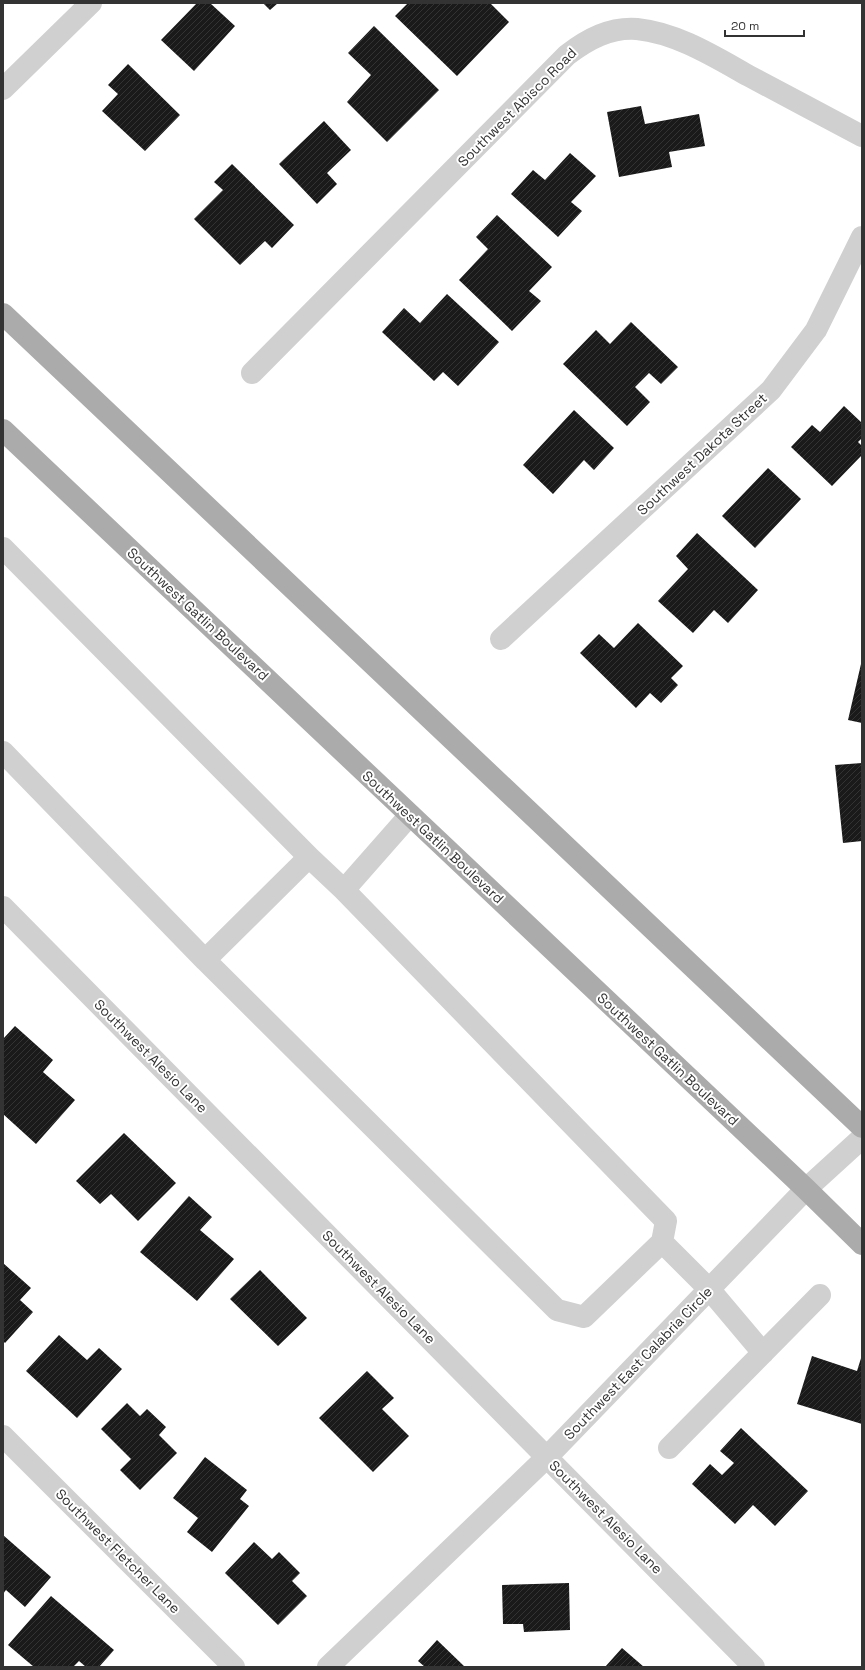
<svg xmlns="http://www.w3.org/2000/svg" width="865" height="1670" viewBox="0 0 865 1670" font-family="'Space Grotesk',sans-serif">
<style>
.building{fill:url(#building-hatch)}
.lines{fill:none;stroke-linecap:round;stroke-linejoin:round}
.minor{stroke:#d0d0d0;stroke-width:22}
.major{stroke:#ababab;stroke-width:22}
.labels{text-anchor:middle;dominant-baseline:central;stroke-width:4;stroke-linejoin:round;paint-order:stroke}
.street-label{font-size:14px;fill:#333;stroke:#fff}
</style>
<defs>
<pattern id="building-hatch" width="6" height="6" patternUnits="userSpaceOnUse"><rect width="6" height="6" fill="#1a1a1a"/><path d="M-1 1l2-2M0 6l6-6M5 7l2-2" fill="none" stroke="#333"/></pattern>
</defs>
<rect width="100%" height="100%" fill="#fff"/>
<!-- building -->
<path class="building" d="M197 3H210L235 26 194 71 161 40Z
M263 3H278L270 10Z
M408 3H490L509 22 457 76 395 16Z
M374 26 439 90 387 142 347 102 371 75 348 53Z
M128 64 180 115 145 151 102 111 118 94 108 85Z
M641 106 645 124 699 114 705 146 669 152 672 167 619 177 607 112Z
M324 121 351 150 327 173 337 184 317 204 279 164Z
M570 153 596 176 571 202 582 211 558 237 511 194 533 170 545 180Z
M232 164 294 225 272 248 265 241 240 265 194 219 223 190 214 182Z
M497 215 552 267 529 291 541 301 512 331 459 280 488 249 476 237Z
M447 294 499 342 458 386 443 372 434 381 382 332 404 308 420 323Z
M631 322 678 367 661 384 649 373 635 387 650 402 627 426 563 364 596 330 610 344Z
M844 406 862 423V438L858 442 862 446V455L832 486 791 447 812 425 820 432Z
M574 410 614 448 594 470 584 460 553 494 523 465Z
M768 468 801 499 755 548 722 516Z
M697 533 758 590 728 623 714 610 693 633 658 601 688 569 676 556Z
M638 623 683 666 671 678 678 685 661 703 650 693 636 708 580 653 599 634 614 648Z
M861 664H862V723L848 720Z
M862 763V841L843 843 835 765Z
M15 1026 53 1060 43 1072 75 1100 36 1144 3 1114V1039Z
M124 1133 176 1183 138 1221 111 1194 100 1204 76 1181Z
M189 1196 212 1217 200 1230 234 1259 197 1301 140 1252Z
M3 1263 31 1288 20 1300 33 1312 5 1343 3 1341Z
M260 1270 307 1318 278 1346 230 1299Z
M59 1335 87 1360 99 1348 122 1369 77 1418 26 1371Z
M862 1355V1424L797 1404 812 1356 857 1371Z
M367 1371 394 1398 382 1409 409 1436 373 1472 319 1418Z
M127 1403 140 1416 147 1409 166 1427 159 1435 177 1453 140 1490 120 1470 131 1459 101 1429Z
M741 1428 808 1491 775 1526 753 1505 735 1524 692 1484 710 1464 722 1475 734 1463 720 1451Z
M205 1457 247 1490 240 1499 249 1506 212 1552 187 1532 198 1518 173 1498Z
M3 1535 51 1577 25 1607 6 1590 3 1594Z
M254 1542 272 1559 279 1552 300 1573 292 1581 307 1596 278 1625 225 1573Z
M569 1583 570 1630 524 1632 523 1624H503L502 1585Z
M51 1596 114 1650 99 1667H86L79 1661 73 1667H34L8 1645Z
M437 1640 465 1667H425L418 1661Z
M622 1648 644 1667H605Z"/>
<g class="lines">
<!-- minor -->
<path class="minor" d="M3 89 91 3
M252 373 567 55C588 39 610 27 637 29 677 33 715 57 749 76 787 96 824 116 862 136
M3 548 309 857
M501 639 771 390 816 330 862 237
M3 752 205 960
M344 890 666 1221 662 1242 584 1317 557 1310 205 960 309 857 344 890 410 815
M3 907 754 1667
M662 1242 710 1290 763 1353
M3 1436 234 1667
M669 1448 820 1295
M328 1667 547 1457 806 1189 862 1138"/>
<!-- major -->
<path class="major" d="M3 314 862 1127
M3 430 806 1189 862 1244"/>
</g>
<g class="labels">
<!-- street labels -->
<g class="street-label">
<text transform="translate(517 107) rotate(-45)">Southwest Abisco Road</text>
<text transform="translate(702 454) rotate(-43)">Southwest Dakota Street</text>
<text transform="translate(198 614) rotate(43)">Southwest Gatlin Boulevard</text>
<text transform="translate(433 837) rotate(43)">Southwest Gatlin Boulevard</text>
<text transform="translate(151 1056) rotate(45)">Southwest Alesio Lane</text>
<text transform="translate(668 1059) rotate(43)">Southwest Gatlin Boulevard</text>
<text transform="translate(379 1287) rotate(45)">Southwest Alesio Lane</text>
<text transform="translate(638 1363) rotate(-46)">Southwest East Calabria Circle</text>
<text transform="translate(606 1517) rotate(45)">Southwest Alesio Lane</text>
<text transform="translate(118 1551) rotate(45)">Southwest Fletcher Lane</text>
</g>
</g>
<!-- border -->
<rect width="865" height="1670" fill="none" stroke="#333333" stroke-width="8"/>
<!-- scale -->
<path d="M725 30v6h79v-6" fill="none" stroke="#333333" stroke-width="2"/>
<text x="731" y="30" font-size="12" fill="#333333" stroke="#ffffff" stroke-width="3" paint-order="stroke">20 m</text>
</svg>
